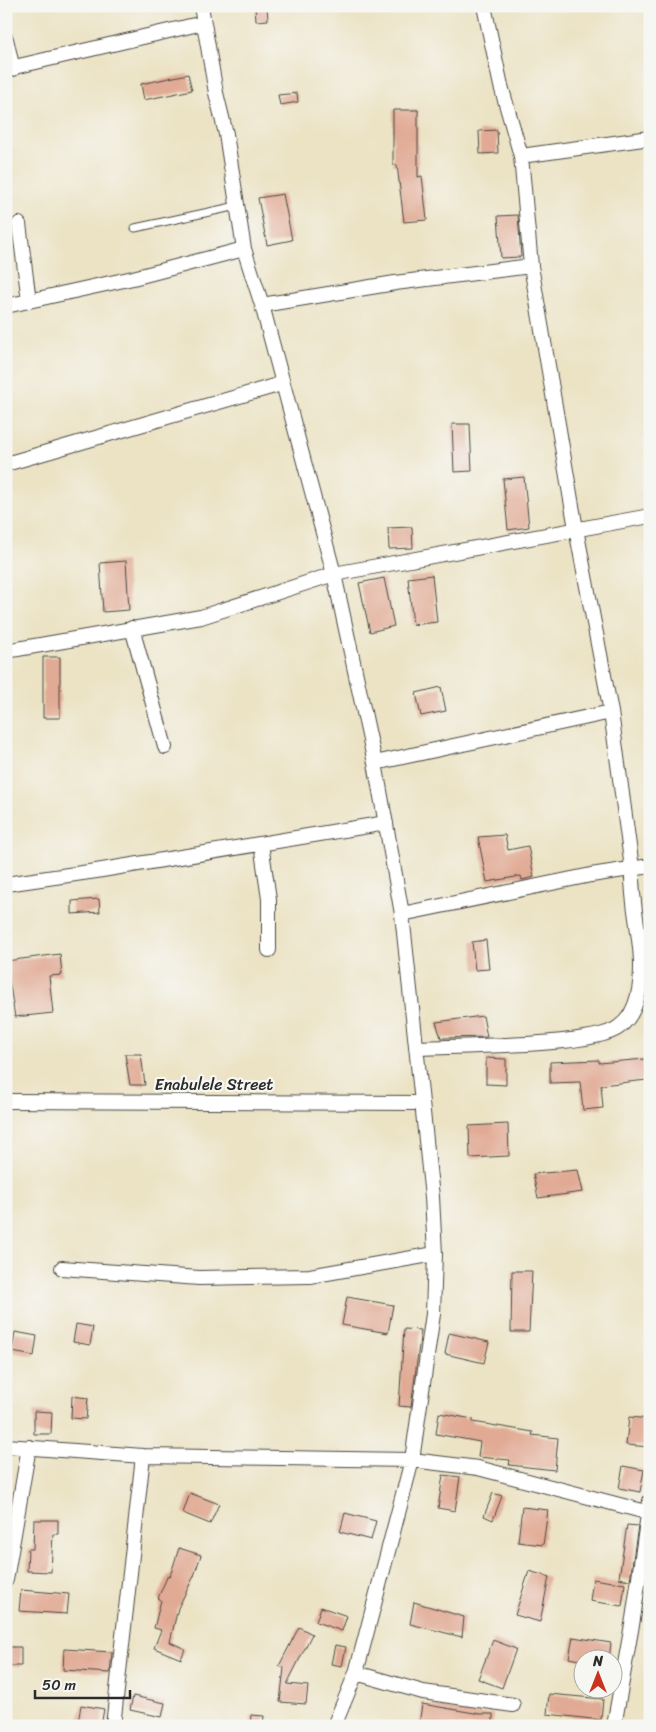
<svg xmlns="http://www.w3.org/2000/svg" width="656" height="1732" viewBox="0 0 656 1732" font-family="Sriracha,sans-serif">
<style>
.building{fill:#e1aa94}
.lines{fill:none;stroke-linecap:round;stroke-linejoin:round}
.lane-casing{stroke:#484742;stroke-width:9}
.street-casing{stroke:#484742;stroke-width:16}
.lane{stroke:#fff;stroke-width:7}
.street{stroke:#fff;stroke-width:14}
.labels{text-anchor:middle;dominant-baseline:central;stroke-width:4.5;stroke-linejoin:round;paint-order:stroke}
.street-label{font-size:16px;fill:#2b2b2b;stroke:#f6f6f2}
</style>
<rect width="100%" height="100%" fill="#f6f6f2"/>
<filter id="ink" filterUnits="userSpaceOnUse"><feTurbulence type="fractalNoise" baseFrequency=".02" numOctaves="2"/><feDisplacementMap in="SourceGraphic" scale="10" xChannelSelector="R" yChannelSelector="G"/><feConvolveMatrix kernelMatrix="1 2 1 2 8 2 1 2 1" color-interpolation-filters="sRGB"/></filter>
<filter id="wash" filterUnits="userSpaceOnUse"><feTurbulence type="fractalNoise" baseFrequency=".0096" numOctaves="4" result="noise"/><feDisplacementMap in="SourceGraphic" scale="20" xChannelSelector="R" yChannelSelector="G"/><feGaussianBlur stdDeviation="1.12" result="paint"/><feColorMatrix in="noise" values="0 0 0 0 0 0 0 0 0 0 0 0 0 0 0 0 0 1.4 0 .05"/><feComposite in="paint" operator="in"/></filter>
<g filter="url(#wash)">
<rect width="100%" height="100%" fill="#ece3c5"/>
<g id="blocks">
<!-- building -->
<path class="building" d="M255 6H267L268 20 256 21Z
M188 74 192 90 144 100 141 84Z
M297 93 298 102 280 105 278 95Z
M393 110H418V177L422 176 427 220 404 222 397 165H393Z
M497 130 498 153 480 154 479 131Z
M283 194 292 240 267 245 258 198Z
M518 215 521 257 501 258 498 216Z
M452 424H470L472 471 454 472Z
M524 477 529 527 508 530 503 479Z
M412 527 413 548 389 549 388 528Z
M126 561 129 610 103 612 100 563Z
M432 575 437 622 413 625 408 578Z
M384 578 394 626 370 632 359 583Z
M43 657H60V718H43Z
M441 687 446 711 421 716 416 693Z
M505 835 508 850 528 846 534 877 522 880 521 876 487 882 478 837Z
M99 899 100 912 72 914V901Z
M486 940 489 969 475 970 472 942Z
M60 954 62 975 49 976 53 1013 15 1017 6 961Z
M483 1016 487 1037 441 1038 436 1022Z
M125 1054H141L145 1085H130Z
M486 1058 506 1059V1085L486 1084Z
M645 1059 647 1080 601 1085 603 1108 583 1110 580 1082 550 1083V1062L599 1060V1063Z
M508 1124 509 1156 470 1158 469 1126Z
M578 1170 583 1192 538 1198 533 1174Z
M512 1271H532L529 1332H511Z
M347 1297 393 1305 388 1333 342 1325Z
M76 1324 93 1327 90 1345 73 1342Z
M404 1329 421 1330 411 1407 399 1406Z
M15 1332 37 1336 34 1356 12 1352Z
M449 1333 489 1342 484 1363 445 1354Z
M72 1396 88 1398 86 1419 71 1418Z
M34 1411 52 1412 51 1434H34Z
M439 1413 473 1419V1422L533 1432 532 1435 558 1438 555 1470 509 1465 510 1460 478 1457 480 1442 436 1434Z
M629 1417 650 1419V1447L626 1445Z
M623 1466 644 1470 640 1492 619 1488Z
M443 1475 460 1477 455 1511 438 1508Z
M190 1493 219 1504 210 1524 183 1513Z
M493 1493 502 1496 493 1520 484 1516Z
M522 1507 548 1510 543 1545 518 1542Z
M345 1513 376 1521 371 1540 340 1532Z
M34 1520H58V1534H53L51 1572 27 1571 28 1549H33Z
M627 1525 638 1526 630 1580 619 1578Z
M179 1548 201 1555 194 1576 178 1608 170 1642 185 1649 181 1659 154 1648 161 1630 154 1628 161 1600 158 1598 168 1575 170 1576Z
M529 1571 549 1577 540 1622 515 1615Z
M593 1579 625 1584 622 1606 590 1601Z
M21 1590 69 1594 67 1614 19 1611Z
M414 1602 464 1617 462 1637 410 1624Z
M321 1607 347 1616 342 1631 316 1622Z
M299 1627 312 1634 287 1684 308 1686 306 1704 280 1702 284 1668 279 1666Z
M573 1637 611 1643 609 1660 584 1661 569 1658Z
M493 1640 516 1649 502 1688 478 1679Z
M335 1645 346 1647 342 1666 331 1664Z
M9 1647H21V1666H10Z
M64 1649 112 1652 110 1673 63 1670Z
M549 1694 603 1699 601 1720 547 1714Z
M133 1696 165 1703 162 1717 130 1710Z
M422 1704 480 1714H493V1726H419Z
M81 1705 104 1709 101 1726 78 1723Z
M251 1715 264 1716 263 1726H250Z"/>
</g>
</g>
<g filter="url(#ink)">
<use href="#blocks" fill-opacity="0" stroke="#484742" stroke-width="1"/>
<g class="lines">
<!-- lane casing -->
<g class="lane-casing">
<path id="lane" d="M135 228 237 206"/>
</g>
<!-- street casing -->
<g class="street-casing">
<path id="street" d="M201 6 216 93 226 134 244 249 262 305 334 574 375 763 402 914 432 1197 435 1254 433 1314 412 1460 356 1673 334 1726
M484 6 501 86 521 156
M6 39 13 69
M6 69 203 23
M19 224 29 301
M262 305 395 283 531 266
M6 306 133 278 244 249
M6 464 281 384
M132 628 165 747
M6 651 201 617 334 574 650 516
M611 712 576 529 531 266 521 156 650 138
M375 763 611 712 632 868C630 911 648 952 638 995 635 1008 630 1019 619 1027 595 1047 454 1046 417 1048
M261 844 269 899V950
M6 884 96 871 386 823
M402 914 591 875 650 866
M6 1101 422 1103
M62 1268 199 1278 310 1276 435 1254
M6 1446 143 1456 412 1460 478 1468 650 1513
M6 1580 29 1447
M356 1673 423 1692 513 1705
M113 1726 143 1456
M614 1726 633 1619 650 1501"/>
</g>
<!-- lane -->
<use href="#lane" class="lane"/>
<!-- street -->
<use href="#street" class="street"/>
</g>
</g>
<g class="labels">
<!-- street labels -->
<g class="street-label">
<text x="214" y="1084">Enabulele Street</text>
</g>
</g>
<!-- margin -->
<rect width="656" height="1732" fill="none" stroke="#f6f6f2" stroke-width="25"/>
<!-- north arrow -->
<g transform="translate(598 1674)"><circle r="24" fill="#f6f6f2" stroke="#a5a5a2"/>
<path d="M0-4L9 19L0 12L-9 19Z" fill="#c8321e"/>
<text y="-8" font-size="14" font-weight="bold" text-anchor="middle" fill="#2b2b2b">N</text>
</g>
<!-- scale -->
<path d="M35 1690v8h95v-8" fill="none" stroke="#2b2b2b" stroke-width="2.5"/>
<text x="42" y="1690" font-size="15" fill="#2b2b2b" stroke="#f6f6f2" stroke-width="4" paint-order="stroke">50 m</text>
</svg>
